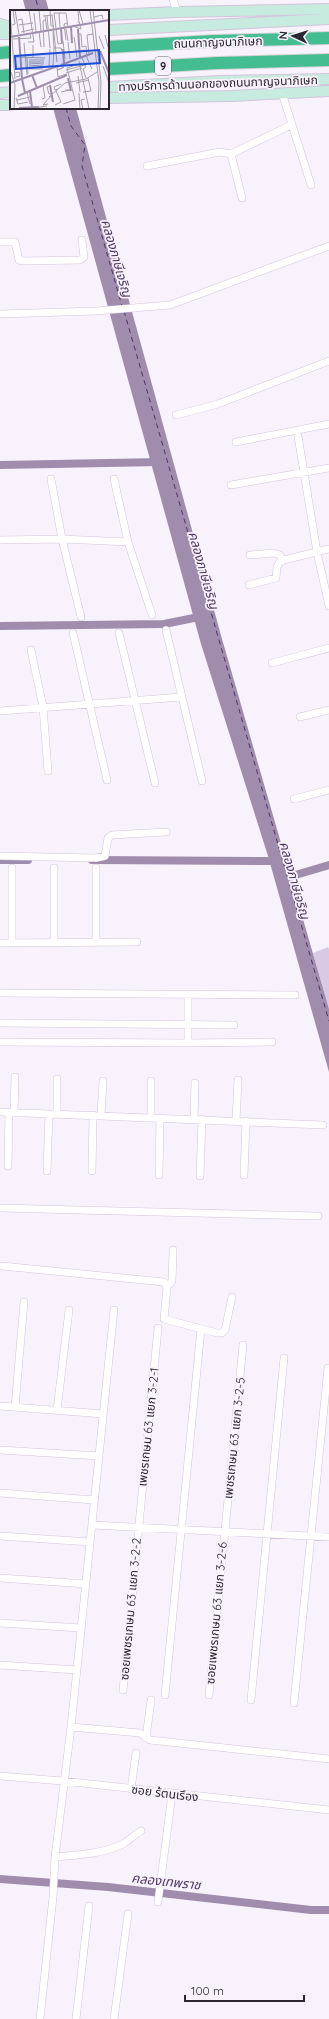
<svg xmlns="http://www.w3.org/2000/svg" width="329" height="2019" viewBox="0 0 329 2019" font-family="Quicksand,'Noto Sans Thai',sans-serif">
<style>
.green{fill:#d9c9e5}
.water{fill:#a08dae}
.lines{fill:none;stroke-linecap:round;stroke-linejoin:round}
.canal{stroke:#a08dae;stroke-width:8}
.ferry{stroke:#503463;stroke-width:1;stroke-dasharray:5 4;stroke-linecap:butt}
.street-casing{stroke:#d3c4de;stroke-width:8}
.secondary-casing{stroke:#d3c4de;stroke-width:12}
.highway-casing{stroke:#d5d4d6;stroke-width:14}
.street{stroke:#fff;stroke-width:7}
.secondary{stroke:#c7ebde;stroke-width:10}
.highway{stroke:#43bd91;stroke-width:12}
.labels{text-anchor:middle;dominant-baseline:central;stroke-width:3.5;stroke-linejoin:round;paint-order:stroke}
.shield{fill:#f8f2fd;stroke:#69636e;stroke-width:1}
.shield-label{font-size:11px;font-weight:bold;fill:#2c2630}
.street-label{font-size:12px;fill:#2c2630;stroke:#f8f2fd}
.water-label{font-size:13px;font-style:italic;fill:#503463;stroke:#f8f2fd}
.inset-river{fill:none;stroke:#a08dae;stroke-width:2}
.inset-road{fill:none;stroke:#a6a0ab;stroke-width:1}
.view{fill:#1d4ed8;fill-opacity:0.15;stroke:#1d4ed8;stroke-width:2}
.inset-edge{fill:none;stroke:#2c2630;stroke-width:2}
</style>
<rect width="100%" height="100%" fill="#f8f2fd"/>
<!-- green -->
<path class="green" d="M328 947 329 949V1009L313 953Z"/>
<!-- water -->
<path class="water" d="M23 0H46L49 11H26Z
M53 108H76L222 639 329 1009V1072L268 856 201 644Z"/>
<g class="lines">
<!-- canal -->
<path class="canal" d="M0 465 161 462
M0 626 164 624 204 616
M0 860H28
M92 860 275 861
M282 879 329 865
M0 1879 108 1887 311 1910H329"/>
<!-- ferry -->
<path class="ferry" d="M36 0 39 11
M66 108 71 126 85 145 82 166 122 306
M124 311 329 1021"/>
<!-- street casing -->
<g class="street-casing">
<path id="street" d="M173 0 177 12
M282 93 311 185
M147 166 220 152 231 154
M242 198 231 154 291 125
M0 242H15L19 260 23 261 80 260 84 257 82 240
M0 314 96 311 170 305 329 246
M176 415 218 404 329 361
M298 436 317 552 329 606
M236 442 329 424
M51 479 62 539 81 617
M114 479 128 542 152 615
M231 485 329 468
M0 540 62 539 128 542
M250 555 273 553 280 555 283 561
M249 585 276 578 277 567 280 561 329 549
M166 630 202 781
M73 633 107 780
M119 633 155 783
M31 650 43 707 48 771
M272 663 329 648
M0 711 181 697
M300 717 329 710
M294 799 329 790
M0 856 96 858 105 856 108 838 112 835 166 832
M12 868V942
M54 868V942
M96 942V868
M0 943 137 942
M0 993 295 995
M188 995V1043L272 1042
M0 1023 234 1025
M0 1042 188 1043
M151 1081V1117
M0 1112 323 1125
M14 1113 15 1077
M57 1114V1079
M101 1115 103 1081
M194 1119 195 1083
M236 1121 238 1080
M8 1166 9 1113
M47 1171 49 1114
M92 1171 93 1115
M159 1175 160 1118
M244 1175 246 1121
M200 1176 202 1119
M0 1208 318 1216
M2 1266 164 1282 167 1288 164 1319 217 1333H222L225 1330 232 1297
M166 1284H170L172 1281 173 1250
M0 1406 103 1414
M15 1407 24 1302
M57 1410 69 1310
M0 1450 99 1456
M0 1493 94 1500
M92 1525 329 1537
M0 1536 90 1542
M0 1578 86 1584
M0 1623 81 1628
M0 1665 77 1670
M123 1690 158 1328
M165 1695 201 1329
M209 1695 243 1345
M251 1700 284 1358
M294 1703 328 1368
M71 1727 140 1733 150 1740 329 1759
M146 1738 151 1700
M0 1776 63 1781 329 1810
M131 1789 136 1753
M55 1857C77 1855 103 1854 123 1844 129 1840 135 1835 141 1831
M158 1902 172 1794
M40 2019 53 1897 55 1857 71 1727 114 1310
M76 2019 89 1906
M114 2019 128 1914"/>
</g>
<!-- secondary casing -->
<g class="secondary-casing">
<path id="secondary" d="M108 15 177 12 329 9
M0 24 11 27
M108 30 329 19
M0 34H11
M108 87 220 81 329 79
M0 93 11 92
M108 98 231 96 329 91
M0 105H11"/>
</g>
<!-- highway casing -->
<g class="highway-casing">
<path id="highway" d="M108 47 213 41 329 38
M0 53 11 52
M108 69 218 63 329 60
M0 76 11 75"/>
</g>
<!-- street -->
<use href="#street" class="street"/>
<!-- secondary -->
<use href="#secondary" class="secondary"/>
<!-- highway -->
<use href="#highway" class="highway"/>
</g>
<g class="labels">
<!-- shield labels -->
<rect class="shield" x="155" y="57" width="16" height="18" rx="3"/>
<g class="shield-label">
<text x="163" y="66">9</text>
</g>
<!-- street labels -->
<g class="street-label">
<text transform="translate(218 42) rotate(-2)">ถนนกาญจนาภิเษก</text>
<text transform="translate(218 83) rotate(-2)">ทางบริการด้านนอกของถนนกาญจนาภิเษก</text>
<text transform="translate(148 1427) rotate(-84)">เพชรเกษม 63 แยก 3-2-1</text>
<text transform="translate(234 1438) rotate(-84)">เพชรเกษม 63 แยก 3-2-5</text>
<text transform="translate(130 1609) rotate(-85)">ซอยเพชรเกษม 63 แยก 3-2-2</text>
<text transform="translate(216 1613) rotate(-85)">ซอยเพชรเกษม 63 แยก 3-2-6</text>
<text transform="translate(165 1793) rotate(7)">ซอย ร้ตนเรึอง</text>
</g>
<!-- water labels -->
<g class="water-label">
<text transform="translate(117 258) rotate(74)">คลองภาษีเจริญ</text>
<text transform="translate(204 570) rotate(74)">คลองภาษีเจริญ</text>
<text transform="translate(295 880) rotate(74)">คลองภาษีเจริญ</text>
<text transform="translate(166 1881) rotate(6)">คลองเทพราช</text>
</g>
</g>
<!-- overview -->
<g transform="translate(10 10)">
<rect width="99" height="99" fill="#f8f2fd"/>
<path class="inset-river" d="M61 17 62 33M51 18 52 33M68 19 70 48M0 27 99 10M9 27 12 69M53 39 54 54M90 41 99 63M51 55 83 43M22 65 27 78M58 68 61 81M12 69 15 83M0 73 48 56M40 75 43 92M20 81 22 97M8 86 57 65M9 98 29 97"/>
<path class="inset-road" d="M5 0 9 24M29 0 31 21M40 0 41 16H44M68 0 69 13M69 0 73 14M80 0 89 72 88 99M83 0 91 72 90 99M0 1 5 69M24 3 26 22M49 3 50 17M33 6 42 5 47 52M35 6 37 20M37 6 40 38M84 7 92 5 93 9M8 10 12 9 14 23M2 15 5 14 3 0M9 15 23 13M65 17 71 19 69 12M56 19 58 31M43 21 44 38H51L52 41M11 22 24 19M29 22 31 37M69 24H71L72 37M95 25 98 37M89 26 94 39M64 27 67 47M3 29 21 28 20 25M56 30 54 14 57 13M53 31 55 49M18 32H24L19 0M58 32 60 49M14 33 17 65M53 33 48 34 44 3H56L58 17M34 37 33 11 35 10M72 37 76 36 77 48 82 59M57 42 75 40M79 44 77 25 83 24M4 47 35 48M17 48 18 64M23 48V35M72 48 76 57 73 59 76 68M19 50H34M69 51 79 99M19 52H34M19 53 34 54M19 55 33 56M39 56 40 39M43 56 44 38M50 56 47 58 48 67 56 64M93 56 99 73M19 57H33M57 58 72 53M19 59H33M47 60 54 57 48 60M56 60 75 55M1 62 5 75 4 99M5 63 9 62 10 66 6 67M56 63 72 58M68 66 70 82M66 73 79 70M40 76 37 77 39 84H41M48 79 45 80 44 77 51 74M17 82 20 94M51 82 60 80H55M73 82 81 81 78 68M69 83 70 99M39 87 55 73 76 69 87 62M6 88 8 94 18 92M32 89 35 88 33 76M7 90 20 87M38 94 33 95 41 86M53 94 65 90 57 58M45 95 51 92 46 81M24 98 37 96M73 99 71 90 75 89"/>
<path class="view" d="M89 40 90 53 6 59 5 46Z"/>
<rect width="99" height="99" class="inset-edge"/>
</g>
<!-- north arrow -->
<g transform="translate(293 36) rotate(274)" stroke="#f8f2fd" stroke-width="3" paint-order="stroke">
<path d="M0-3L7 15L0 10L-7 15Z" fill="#2c2630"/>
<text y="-6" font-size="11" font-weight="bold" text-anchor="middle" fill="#2c2630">N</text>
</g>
<!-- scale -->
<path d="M185 1995v6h119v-6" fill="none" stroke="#2c2630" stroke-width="2"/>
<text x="191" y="1995" font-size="12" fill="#2c2630" stroke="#f8f2fd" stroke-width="3" paint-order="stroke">100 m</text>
</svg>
